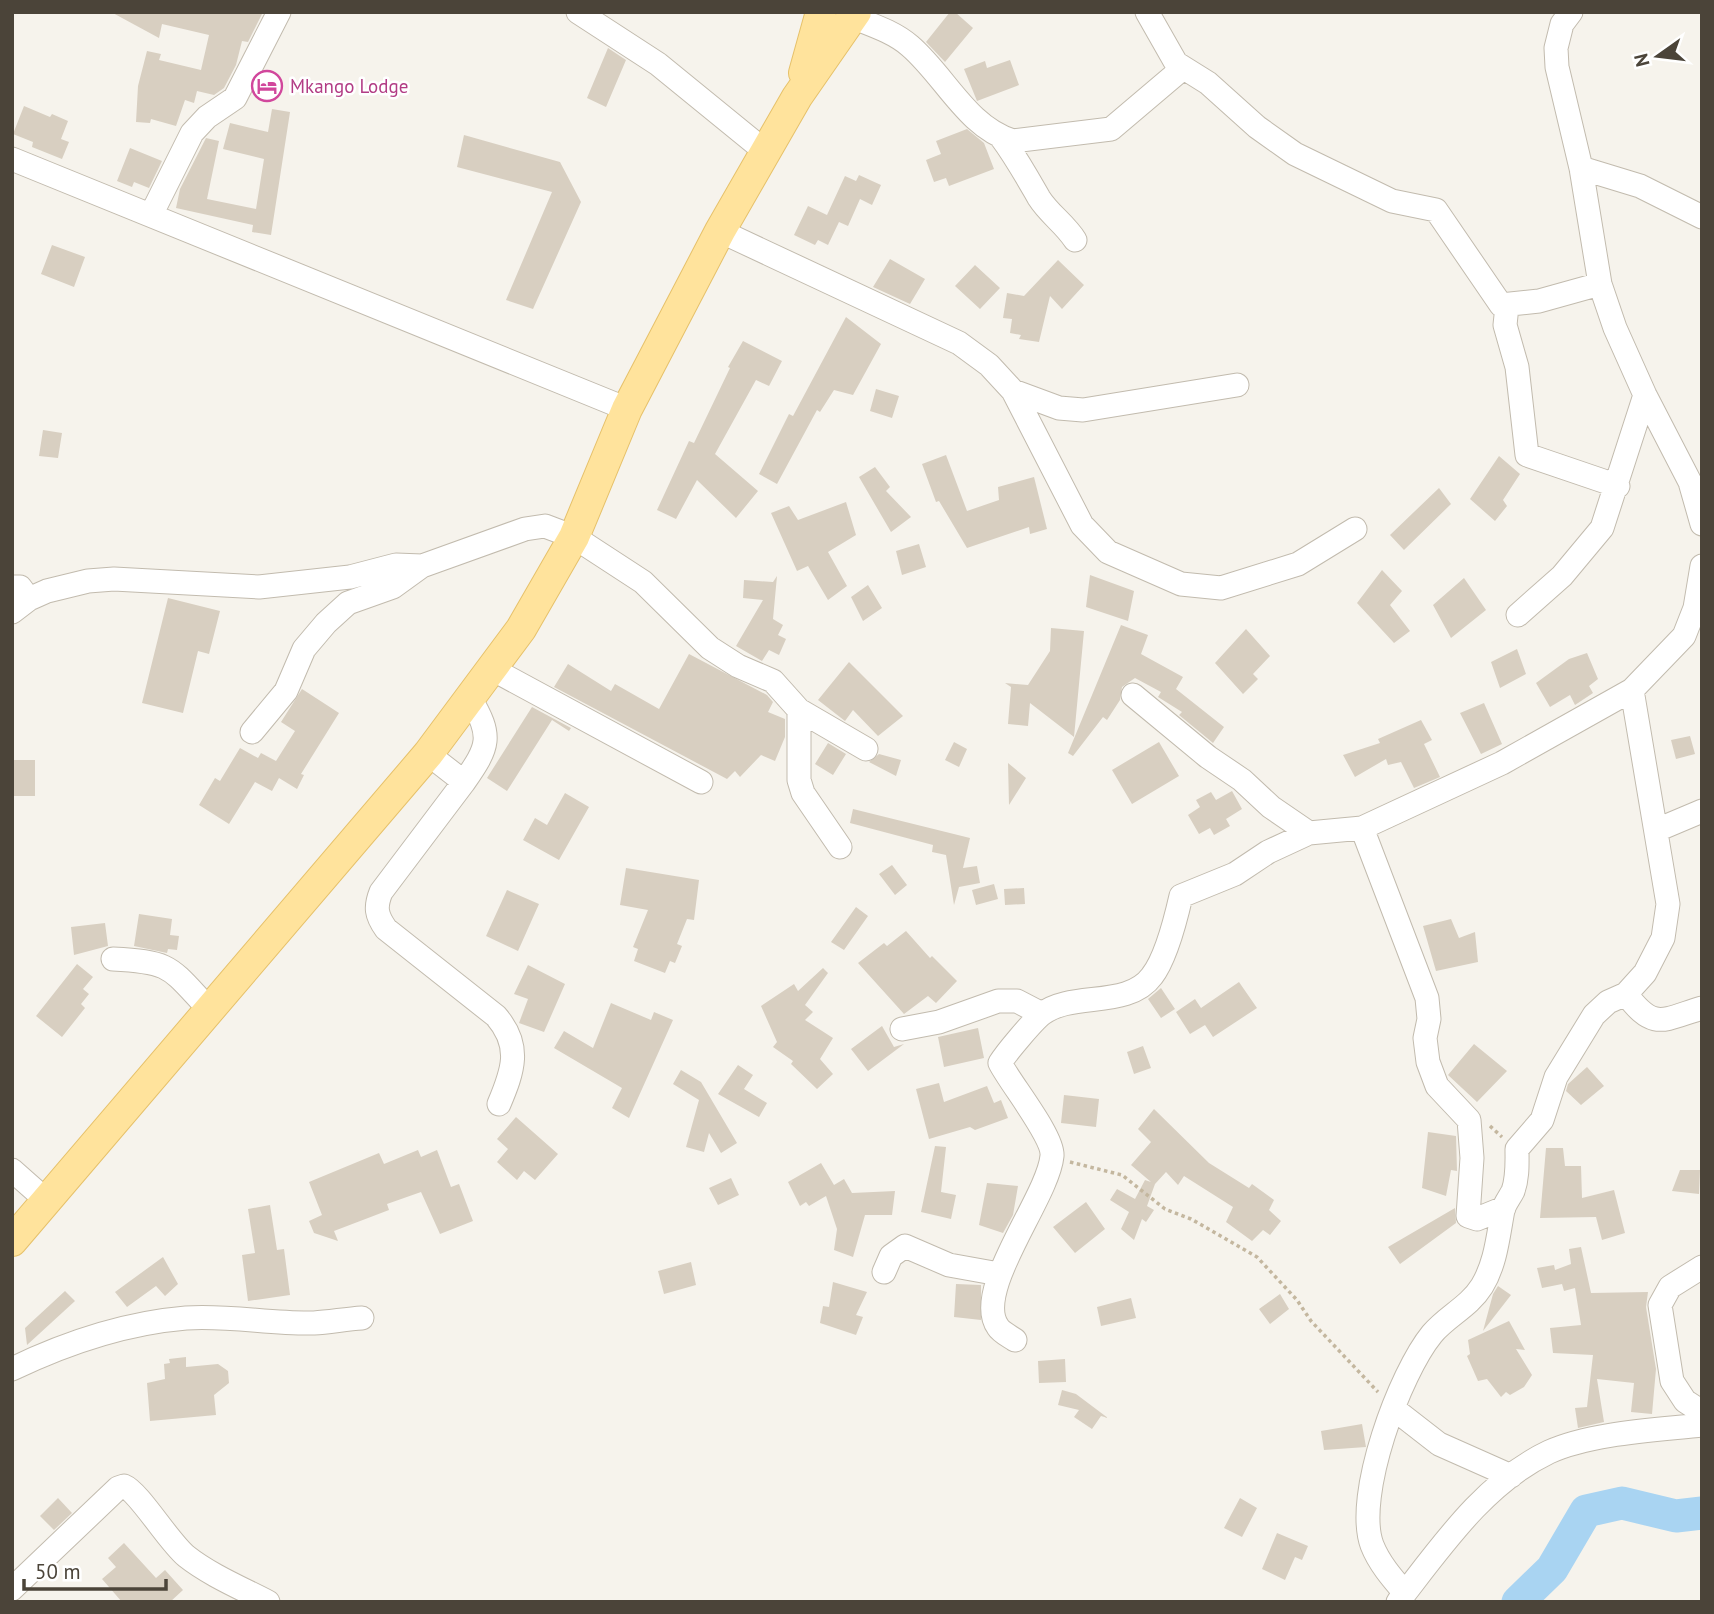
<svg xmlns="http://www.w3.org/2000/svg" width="1714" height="1614" viewBox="0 0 1714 1614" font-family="'PT Sans',sans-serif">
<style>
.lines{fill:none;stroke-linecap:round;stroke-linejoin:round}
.river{stroke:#a9d4f2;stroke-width:33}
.building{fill:#d8cfc1}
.minor-casing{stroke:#c2bbae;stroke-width:25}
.major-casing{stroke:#e6c16a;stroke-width:32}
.path{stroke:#c4b79f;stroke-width:3.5;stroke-dasharray:3.5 3.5;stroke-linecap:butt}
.minor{stroke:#fff;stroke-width:23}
.major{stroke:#ffe39c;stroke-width:30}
.labels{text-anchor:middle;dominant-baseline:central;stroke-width:5;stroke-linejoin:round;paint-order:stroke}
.hotel-label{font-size:19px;fill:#b23c85;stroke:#fff;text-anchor:start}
</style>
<rect width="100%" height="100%" fill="#f6f3ec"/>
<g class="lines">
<!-- river -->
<path class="river" d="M1518 1602 1552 1569 1586 1511 1622 1503 1676 1516 1702 1513"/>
</g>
<!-- building -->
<path class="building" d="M111 12H263L248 42 242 41 236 65 224 88 214 95 197 91 194 103 185 100 176 126 151 119 150 123 136 122 138 86 147 51 161 54 159 60 201 70 209 35 162 24 159 38Z
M950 12H955L973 28 945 62 926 42Z
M608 48 626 60 606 107 587 98Z
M1010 60 1019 85 977 101 964 69 985 61 987 68Z
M24 106 50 117 52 114 68 121 61 139 69 142 62 159 32 147 33 142 13 134Z
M272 109 290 112 271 235 252 232 253 225 176 208 180 189 206 138 219 141 207 199 256 209 264 159 223 149 230 123 268 132Z
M967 129 984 143 994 169 949 186 946 178 934 182 926 160 941 154 936 141Z
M464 135 560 162 581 202 533 309 506 300 552 192 457 167Z
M130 148 162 161 149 188 134 182 132 187 117 181Z
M859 175 881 185 872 205 860 199 848 226 839 222 828 245 818 240 815 245 794 235 808 206 827 215 845 176 856 181Z
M52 245 85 257 74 287 41 274Z
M890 259 925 279 910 304 873 287Z
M1058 260 1084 285 1062 309 1050 296 1039 342 1019 339 1021 335 1010 333 1012 319 1003 318 1007 293 1024 296Z
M975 265 1000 288 980 309 955 286Z
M846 317 881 344 853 395 834 390 820 412 817 410 777 484 759 474 789 414 793 416Z
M743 341 782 361 769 386 756 380 715 454 758 491 736 518 697 480 676 519 657 510 689 441 694 443 730 368 728 367Z
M876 389 899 396 892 418 870 411Z
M43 430 62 433 58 458 39 456Z
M946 455 967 511 999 500 998 487 1034 477 1047 529 1030 534 1029 527 967 548 939 501 936 502 922 464Z
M1499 456 1520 474 1503 500 1507 506 1495 521 1470 499Z
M875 467 890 487 886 491 911 517 891 532 859 477Z
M1439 488 1451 504 1404 550 1390 535Z
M846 502 856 535 828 552 847 586 828 600 808 566 797 571 771 513 789 506 798 520Z
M919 544 926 567 902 575 896 551Z
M1382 570 1402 591 1390 605 1410 631 1394 643 1357 603Z
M1090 575 1134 591 1128 621 1086 607Z
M777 576 773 619 783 625 778 635 786 639 779 655 769 650 762 661 736 646 763 600 743 598 744 580 773 582Z
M1464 578 1486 610 1451 638 1433 605Z
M868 585 882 608 863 621 851 597Z
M168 598 220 611 209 654 198 651 183 713 142 703Z
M1121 625 1148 635 1141 654 1183 677 1176 689 1224 727 1213 743 1179 715 1182 712 1158 697 1161 692 1135 678 1122 687 1120 700 1107 720 1103 717 1073 756 1068 753Z
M1051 628 1084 631 1074 737 1030 703 1028 726 1008 724 1011 687 1005 683 1028 685 1050 651Z
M1246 629 1270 656 1253 674 1258 679 1243 694 1215 663Z
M1517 649 1526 674 1500 688 1491 662Z
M1587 653 1598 679 1589 686 1593 693 1575 705 1570 695 1550 707 1536 683 1569 659Z
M689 654 767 695 773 702 768 712 785 719V737L775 761 761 755 740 777 735 771 727 779 554 687 568 664 611 691 615 684 659 709Z
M849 662 903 716 878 736 853 710 845 721 818 700Z
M302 689 339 713 301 774 304 775 297 789 279 778 272 791 255 782 229 824 199 805 215 778 220 781 240 748 258 758 261 753 276 761 295 731 281 722Z
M1484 703 1502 744 1481 754 1460 713Z
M532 707 571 728 569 731 552 720 507 791 487 778Z
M1421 720 1432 740 1424 744 1440 777 1414 788 1401 762 1388 765 1386 759 1355 777 1343 755 1380 743 1378 739Z
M1690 736 1695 754 1676 759 1671 740Z
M954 742 967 749 959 767 945 760Z
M1159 742 1179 776 1132 804 1112 770Z
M828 743 846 754 833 775 815 764Z
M879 754 901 760 896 776 869 762Z
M12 760H35V796H12Z
M1008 763 1026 778 1009 805Z
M1232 791 1242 809 1226 819 1230 826 1214 835 1210 828 1199 834 1188 815 1200 807 1196 800 1211 792 1216 800Z
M565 793 589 807 559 860 523 840 535 818 547 825Z
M853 809 970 838 963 868 977 866 980 883 959 887 954 905 946 855 932 852 933 845 850 823Z
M892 865 907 885 895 895 879 874Z
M626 868 699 880 694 920 687 919 677 944 682 946 675 963 670 961 665 973 634 961 638 949 633 947 648 910 620 905Z
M994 884 998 899 976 905 972 890Z
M1024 888 1025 904 1005 905 1004 889Z
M507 890 539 904 518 951 486 936Z
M856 907 868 916 844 950 831 942Z
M139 914 172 919 170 935 179 936 177 950 168 949 167 953 134 946Z
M1451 919 1459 938 1475 932 1478 962 1436 971 1423 926Z
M105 923 108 946 74 955 71 927Z
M906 931 930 958 932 956 957 981 936 1003 928 996 904 1014 858 963 884 943 887 946Z
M77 964 93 977 83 989 89 994 81 1004 85 1008 62 1037 36 1016Z
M528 965 565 984 544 1032 519 1023 528 999 514 994Z
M823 968 828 973 805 1005 813 1012 805 1020 833 1038 820 1059 833 1074 817 1089 791 1064 793 1061 773 1047 777 1042 761 1006 794 984 798 991Z
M1239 982 1257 1008 1213 1037 1205 1025 1190 1034 1176 1012 1195 999 1201 1008Z
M1161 988 1175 1009 1161 1018 1148 999Z
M611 1003 651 1020 654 1012 673 1020 629 1118 612 1108 622 1088 554 1048 564 1031 593 1048Z
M882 1026 894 1047 904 1044 868 1071 851 1049Z
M978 1028 984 1058 944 1067 938 1037Z
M1474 1044 1507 1071 1477 1102 1448 1075Z
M1143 1046 1151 1068 1134 1074 1127 1052Z
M738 1065 753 1075 744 1089 767 1103 759 1117 718 1094Z
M1587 1067 1604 1086 1581 1105 1566 1091 1568 1084Z
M681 1070 701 1082 737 1143 721 1153 709 1133 704 1152 686 1147 699 1100 673 1084Z
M939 1083 944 1102 987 1086 994 1103 1001 1100 1008 1118 975 1130 970 1127 929 1139 916 1089Z
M1064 1095 1099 1099 1096 1127 1061 1123Z
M1154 1109 1209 1163 1249 1188 1252 1184 1274 1200 1269 1210 1281 1221 1270 1235 1263 1230 1252 1241 1226 1222 1233 1207 1184 1176 1178 1185 1166 1172 1155 1184 1147 1206 1154 1210 1146 1222 1142 1219 1134 1240 1121 1229 1129 1212 1110 1200 1117 1189 1135 1199 1145 1180 1151 1182 1131 1165 1151 1142 1138 1129Z
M516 1117 558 1154 535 1180 524 1171 517 1180 497 1162 508 1149 497 1139Z
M1428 1132 1456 1136 1457 1171 1451 1170 1446 1196 1422 1188Z
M935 1146 946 1147 941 1192 956 1195 951 1219 921 1212Z
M1546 1148H1563L1565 1166H1581L1582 1198 1614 1190 1625 1233 1602 1240 1596 1217 1540 1218Z
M418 1150 421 1157 437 1150 451 1187 459 1184 473 1221 440 1234 421 1192 387 1204 389 1210 334 1231 338 1241 314 1233 309 1221 322 1215 309 1182 379 1153 384 1164Z
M821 1163 834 1185 844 1179 852 1193 895 1191 892 1215H865L853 1257 834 1250 837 1229 826 1196 809 1206 806 1202 800 1206 788 1182Z
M1680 1170H1700L1699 1194 1672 1191Z
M731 1178 739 1195 718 1205 709 1188Z
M987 1183 1018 1186 1013 1215 1003 1233 979 1225Z
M1086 1202 1105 1229 1075 1253 1053 1227Z
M270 1205 277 1250 284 1249 290 1295 248 1301 242 1255 255 1253 248 1209Z
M1455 1208 1456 1223 1400 1264 1388 1247Z
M1581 1247 1591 1293 1648 1292 1646 1307 1656 1369 1652 1414 1631 1412 1634 1383 1597 1379 1604 1422 1578 1428 1575 1408 1587 1407 1593 1355 1553 1353 1550 1328 1581 1325 1575 1288 1564 1291 1562 1284 1542 1288 1537 1268 1554 1265 1555 1270 1571 1264 1569 1249Z
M163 1257 178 1284 165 1296 156 1286 127 1307 115 1292Z
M691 1262 696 1285 664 1294 658 1271Z
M833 1282 867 1292 856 1315 863 1317 856 1335 820 1323 823 1306 829 1307Z
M956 1284 981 1285V1320L954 1317Z
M1498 1286 1511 1295 1483 1331 1493 1294Z
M65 1291 75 1301 27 1345 25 1328Z
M1280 1294 1289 1309 1270 1324 1259 1309Z
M1131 1298 1136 1318 1101 1326 1097 1307Z
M1509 1321 1525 1350 1516 1349 1532 1375 1524 1387 1510 1395 1506 1392 1501 1397 1487 1379 1478 1381 1467 1356 1470 1354 1468 1340Z
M186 1357V1367L218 1364 228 1371 229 1383 214 1395 216 1415 150 1421 147 1383 165 1379 164 1364 170 1363 169 1359Z
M1065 1359 1066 1382 1039 1383 1038 1361Z
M1062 1390 1076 1394 1108 1418 1101 1416 1092 1429 1074 1417 1079 1410 1058 1405Z
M1362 1424 1366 1447 1324 1450 1321 1431Z
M58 1498 72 1513 54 1530 40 1516Z
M1240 1498 1257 1508 1242 1537 1224 1528Z
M1277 1533 1308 1546 1302 1560 1295 1557 1285 1580 1262 1569Z
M124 1543 156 1578 165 1570 183 1590 170 1602H122L102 1579 116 1567 108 1558Z"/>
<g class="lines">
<!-- minor casing -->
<g class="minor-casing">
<path id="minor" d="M578 12 658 64 766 152
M1147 12 1176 63 1208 83 1257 127 1295 154 1392 201 1436 210 1501 305 1539 301 1600 284
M1571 12 1562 24 1556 48 1557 67 1581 168 1600 284 1615 328 1645 395 1690 482 1702 524
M852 17C872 25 894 32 910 46 945 76 967 127 1013 141L1111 129 1183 68
M1001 137C1016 157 1027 177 1039 198 1049 214 1065 224 1075 240
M12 159 627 409
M1581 168 1640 186 1702 217
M151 215 192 133 207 117 235 98 279 12
M720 231 959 343 989 365 1013 391 1082 525 1108 552 1181 584 1221 588 1298 564 1355 529
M1507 306 1505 325 1517 367 1527 455 1618 486
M1013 391 1059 408 1083 410 1237 385
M12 587H20L29 599
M12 612 29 599 47 591 88 581 114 579 259 587 350 577 396 565 422 566 525 529 545 526 574 537 643 582 710 648 738 666 773 681 799 710 866 749
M1518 615 1562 576 1602 528 1645 395
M492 669 701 782
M1133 695 1208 757 1242 780 1271 807 1309 833
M799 710V780L803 793 840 847
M252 732 286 691 304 649 326 623 348 603 393 587 422 566
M428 754 464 782 381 892C375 907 376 915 386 929L496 1016C522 1046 513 1071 499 1104
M464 782C489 746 493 737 470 698
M1362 828 1427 998 1429 1019 1425 1038 1428 1062 1437 1086 1469 1120 1472 1158 1468 1216 1477 1219 1504 1208
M1657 830 1702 811
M113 959C172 962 169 967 208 1008
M1626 994C1654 1031 1662 1020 1702 1008
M902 1029 939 1022 998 1001H1017L1042 1014
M12 1170 47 1201
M1702 1267 1670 1287 1660 1305 1672 1381 1685 1401 1702 1412
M884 1272 891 1256 905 1246 949 1265 999 1274
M1015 1340C1009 1336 1001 1332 998 1327 972 1291 1048 1198 1052 1156 1054 1137 1010 1083 1000 1063 1006 1053 1033 1021 1042 1014 1072 991 1128 1009 1152 976 1166 958 1176 918 1181 896L1235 874 1268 852 1309 833 1362 828 1502 763 1632 690 1684 636 1695 608 1702 566
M12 1369C66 1343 126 1323 186 1318 229 1315 271 1324 314 1323 330 1322 346 1319 362 1318
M1394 1409 1439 1444 1511 1476
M12 1589 118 1488 124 1486C139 1492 168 1541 186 1556 210 1575 241 1588 268 1602
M1405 1593C1392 1578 1379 1563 1372 1545 1354 1496 1400 1373 1432 1334 1447 1316 1469 1307 1482 1286 1496 1263 1498 1236 1503 1210 1505 1203 1510 1197 1513 1191 1518 1177 1517 1163 1517 1149L1542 1120 1556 1077 1594 1015 1608 1002 1626 994 1645 973 1663 938 1668 904 1632 690
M1398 1602C1441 1547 1484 1483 1549 1452 1591 1433 1656 1430 1702 1425"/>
</g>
<!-- major casing -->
<g class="major-casing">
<path id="major" d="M804 73 821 12
M12 1241 428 754 521 629 574 537 627 409 720 231 797 97 856 12"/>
</g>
<!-- path -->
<path class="path" d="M1490 1126 1502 1137
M1070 1162 1122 1175 1165 1209 1191 1219 1257 1257 1297 1300 1311 1321 1378 1392"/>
<!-- minor -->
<use href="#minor" class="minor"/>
<!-- major -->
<use href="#major" class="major"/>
</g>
<!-- icons -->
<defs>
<g id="hotel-ring" transform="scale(1.575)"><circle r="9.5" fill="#fff" stroke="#d1479c" stroke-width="1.5"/><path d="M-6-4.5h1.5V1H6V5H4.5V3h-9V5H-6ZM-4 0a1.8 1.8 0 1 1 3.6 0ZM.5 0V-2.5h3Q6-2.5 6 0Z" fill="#d1479c"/></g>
</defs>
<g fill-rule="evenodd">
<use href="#hotel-ring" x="267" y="86"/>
</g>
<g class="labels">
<!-- hotel labels -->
<g class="hotel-label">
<text x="290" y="86">Mkango Lodge</text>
</g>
</g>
<!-- border -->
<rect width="1714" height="1614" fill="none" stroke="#4b4439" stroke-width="28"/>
<!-- north arrow -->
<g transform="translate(1658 56) rotate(256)" stroke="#ffffff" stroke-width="5" paint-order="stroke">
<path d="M0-5L12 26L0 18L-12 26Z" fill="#4b4439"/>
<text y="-10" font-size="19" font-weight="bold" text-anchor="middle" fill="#4b4439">N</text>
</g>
<!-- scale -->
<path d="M24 1579v10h142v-10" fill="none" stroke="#4b4439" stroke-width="3.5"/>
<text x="35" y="1579" font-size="21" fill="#4b4439" stroke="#ffffff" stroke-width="5" paint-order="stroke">50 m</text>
</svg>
